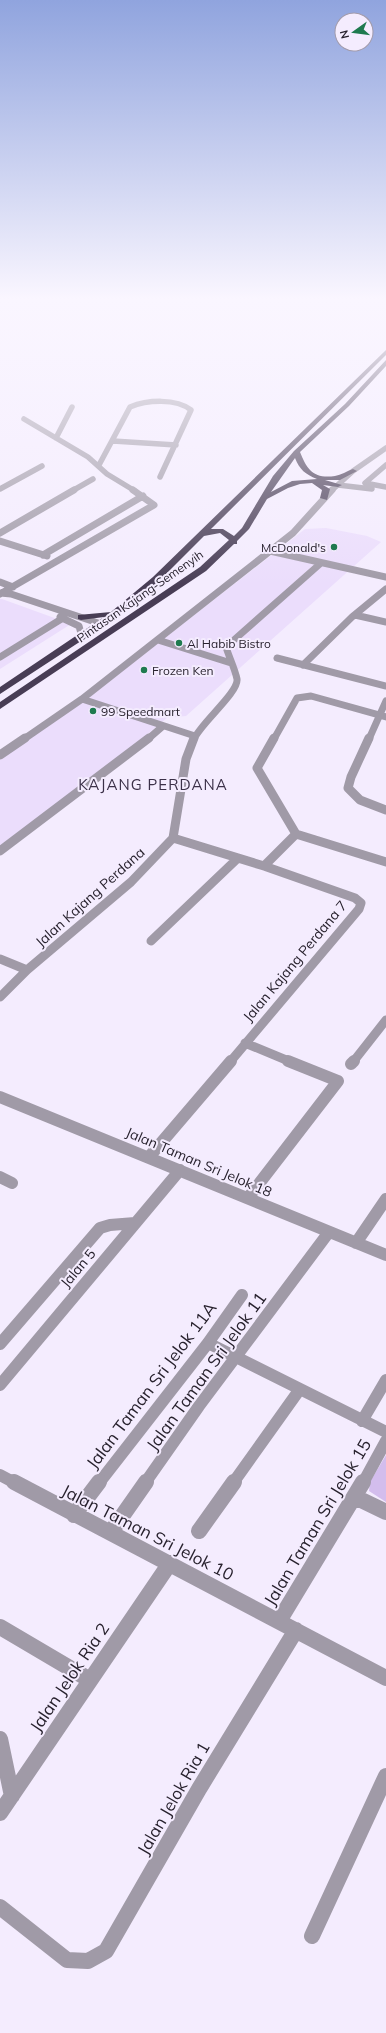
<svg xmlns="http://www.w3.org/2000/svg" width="386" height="2033" viewBox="0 0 386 2033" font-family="Mulish,sans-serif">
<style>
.built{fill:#ebddfc}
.green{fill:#d3bded}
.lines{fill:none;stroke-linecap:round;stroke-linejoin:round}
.minor-far4{stroke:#a09aa7;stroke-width:5.5}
.minor-far3{stroke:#a09aa7;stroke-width:7}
.minor-far2{stroke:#a09aa7;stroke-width:9}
.minor-far1{stroke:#a09aa7;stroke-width:12}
.minor{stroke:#a09aa7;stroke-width:16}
.highway{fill:#483d55;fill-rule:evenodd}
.poi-dot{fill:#1e7a4f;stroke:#f4ecfe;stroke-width:1.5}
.labels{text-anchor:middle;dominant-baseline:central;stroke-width:4;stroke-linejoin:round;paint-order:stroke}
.far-poi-label{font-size:12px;fill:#28222e;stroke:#f4ecfe;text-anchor:start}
.far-street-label{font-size:12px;fill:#28222e;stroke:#f4ecfe}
.street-label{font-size:14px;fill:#28222e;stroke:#f4ecfe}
.neighbourhood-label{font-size:15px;letter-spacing:1px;fill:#3b3048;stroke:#f4ecfe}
.near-street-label{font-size:17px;fill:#28222e;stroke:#f4ecfe}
</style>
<rect width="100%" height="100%" fill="#f4ecfe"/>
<!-- built -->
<path class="built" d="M326 528 367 536 381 542 186 716 167 718 127 751 0 846V759L89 697 305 529Z
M0 599H2L71 624 0 669Z"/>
<!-- green -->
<path class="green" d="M386 1455V1502L369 1491 370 1482Z"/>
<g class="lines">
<!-- minor-far4 -->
<path class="minor-far4" d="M24 419 88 457 107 474 135 491
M56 438 72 407
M113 441 176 445
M99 465 130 407C147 400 176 398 191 410L160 477
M386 465 365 483 386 487
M338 485 372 489
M0 489 42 466
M72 491 93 479
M331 491 353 471 386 448"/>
<!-- minor-far3 -->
<path class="minor-far3" d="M0 533 74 490
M0 541 47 556
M270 551 386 577
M43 555 143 496
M0 582 13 587
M0 593 11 594 101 624
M0 594 154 505 133 490
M355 615 386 622
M60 617 79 626 82 637
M158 640 231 663
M0 657 63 618
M277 658 386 686
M303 665 352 617 386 589
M82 699 195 736
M24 739 82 699 293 533 332 490
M148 739 163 726
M194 739C201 723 239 692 237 679 235 669 229 657 226 647L321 563
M274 739 297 698 311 696 386 717
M369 739 386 701"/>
<!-- minor-far2 -->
<path class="minor-far2" d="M274 738 257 768 296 834 386 862
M369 738 351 777 348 788 360 800 386 810
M0 755 25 738
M173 838 264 866 355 898 361 903 359 909 230 1062
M0 851 149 738
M264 866 296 834
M151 941 238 858
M0 959 27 970
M0 997 27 970 131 882 173 838 186 759 194 738
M245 1043 291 1062
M353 1062 386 1020"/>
<!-- minor-far1 -->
<path class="minor-far1" d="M351 1064 354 1061
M0 1097 386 1255
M149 1157 231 1061
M0 1177 12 1183
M248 1198 338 1081 288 1061
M356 1243 386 1199
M208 1343 386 1432
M0 1344 100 1228 110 1225 135 1223
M0 1385 180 1170
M362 1421 386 1380
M0 1475 15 1483
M99 1483 208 1343 242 1295
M145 1483 199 1406 329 1232
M233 1483 300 1389
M363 1483 386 1441"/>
<!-- minor -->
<path class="minor" d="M14 1482 386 1678
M355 1497 386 1512
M74 1515 99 1482
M199 1531 234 1482
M111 1532 146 1482
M279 1621 363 1482
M0 1627 90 1680
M0 1739 12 1796
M0 1813 170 1563
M0 1907 67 1960 88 1961 106 1951 199 1789 296 1630
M312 1936 386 1776"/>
<!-- highway -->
<path class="highway" d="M386 350V355L211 529H223L234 536 242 528 273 476 294 451 345 404 386 360V366L349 406 300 452C307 470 314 479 335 476 341 475 347 471 353 469L357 471 340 480H325L342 485 338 487 323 485 330 489 327 500 320 498 322 490 312 483 300 484 288 488 267 499 249 529 237 541V544H234L206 571 0 709V702L200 567 229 540 220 533 204 536 159 581 104 626 0 694V687L104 617 81 620 78 619V615L111 612 153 577ZM295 458C300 470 305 474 317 479L292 481 271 492Z"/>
</g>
<!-- sky -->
<linearGradient id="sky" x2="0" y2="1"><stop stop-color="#90a4de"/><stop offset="0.51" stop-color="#faf6ff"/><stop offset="1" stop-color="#faf6ff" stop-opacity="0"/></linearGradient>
<rect width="386" height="586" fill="url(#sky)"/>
<!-- markers -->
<g class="poi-dot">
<circle cx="334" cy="547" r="4"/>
<circle cx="179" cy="643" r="4"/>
<circle cx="144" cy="670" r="4"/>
<circle cx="93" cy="711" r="4"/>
</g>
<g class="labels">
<!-- far-poi labels -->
<g class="far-poi-label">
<text x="326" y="547" text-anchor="end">McDonald's</text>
<text x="187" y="643">Al Habib Bistro</text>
<text x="152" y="670">Frozen Ken</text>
<text x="101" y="711">99 Speedmart</text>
</g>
<!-- far-street labels -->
<g class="far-street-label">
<text transform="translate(140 596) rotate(-35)">Pintasan Kajang-Semenyih</text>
</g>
<!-- street labels -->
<g class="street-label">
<text transform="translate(90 897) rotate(-42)">Jalan Kajang Perdana</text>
<text transform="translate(295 961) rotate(-50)">Jalan Kajang Perdana 7</text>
<text transform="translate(199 1162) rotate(23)">Jalan Taman Sri Jelok 18</text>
<text transform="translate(78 1268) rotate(-50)">Jalan 5</text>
</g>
<!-- neighbourhood labels -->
<g class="neighbourhood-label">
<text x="153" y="784">KAJANG PERDANA</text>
</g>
<!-- near-street labels -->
<g class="near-street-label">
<text transform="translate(206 1371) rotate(-54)">Jalan Taman Sri Jelok 11</text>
<text transform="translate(151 1385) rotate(-53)">Jalan Taman Sri Jelok 11A</text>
<text transform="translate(317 1522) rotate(-59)">Jalan Taman Sri Jelok 15</text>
<text transform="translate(148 1532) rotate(27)">Jalan Taman Sri Jelok 10</text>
<text transform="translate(69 1677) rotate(-56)">Jalan Jelok Ria 2</text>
<text transform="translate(173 1798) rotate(-60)">Jalan Jelok Ria 1</text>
</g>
</g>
<!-- north arrow -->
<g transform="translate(354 32) rotate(256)"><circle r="19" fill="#f4ecfe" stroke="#a29bab"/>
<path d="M0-3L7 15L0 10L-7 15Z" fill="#1e7a4f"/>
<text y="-6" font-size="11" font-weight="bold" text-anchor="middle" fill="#28222e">N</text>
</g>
</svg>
